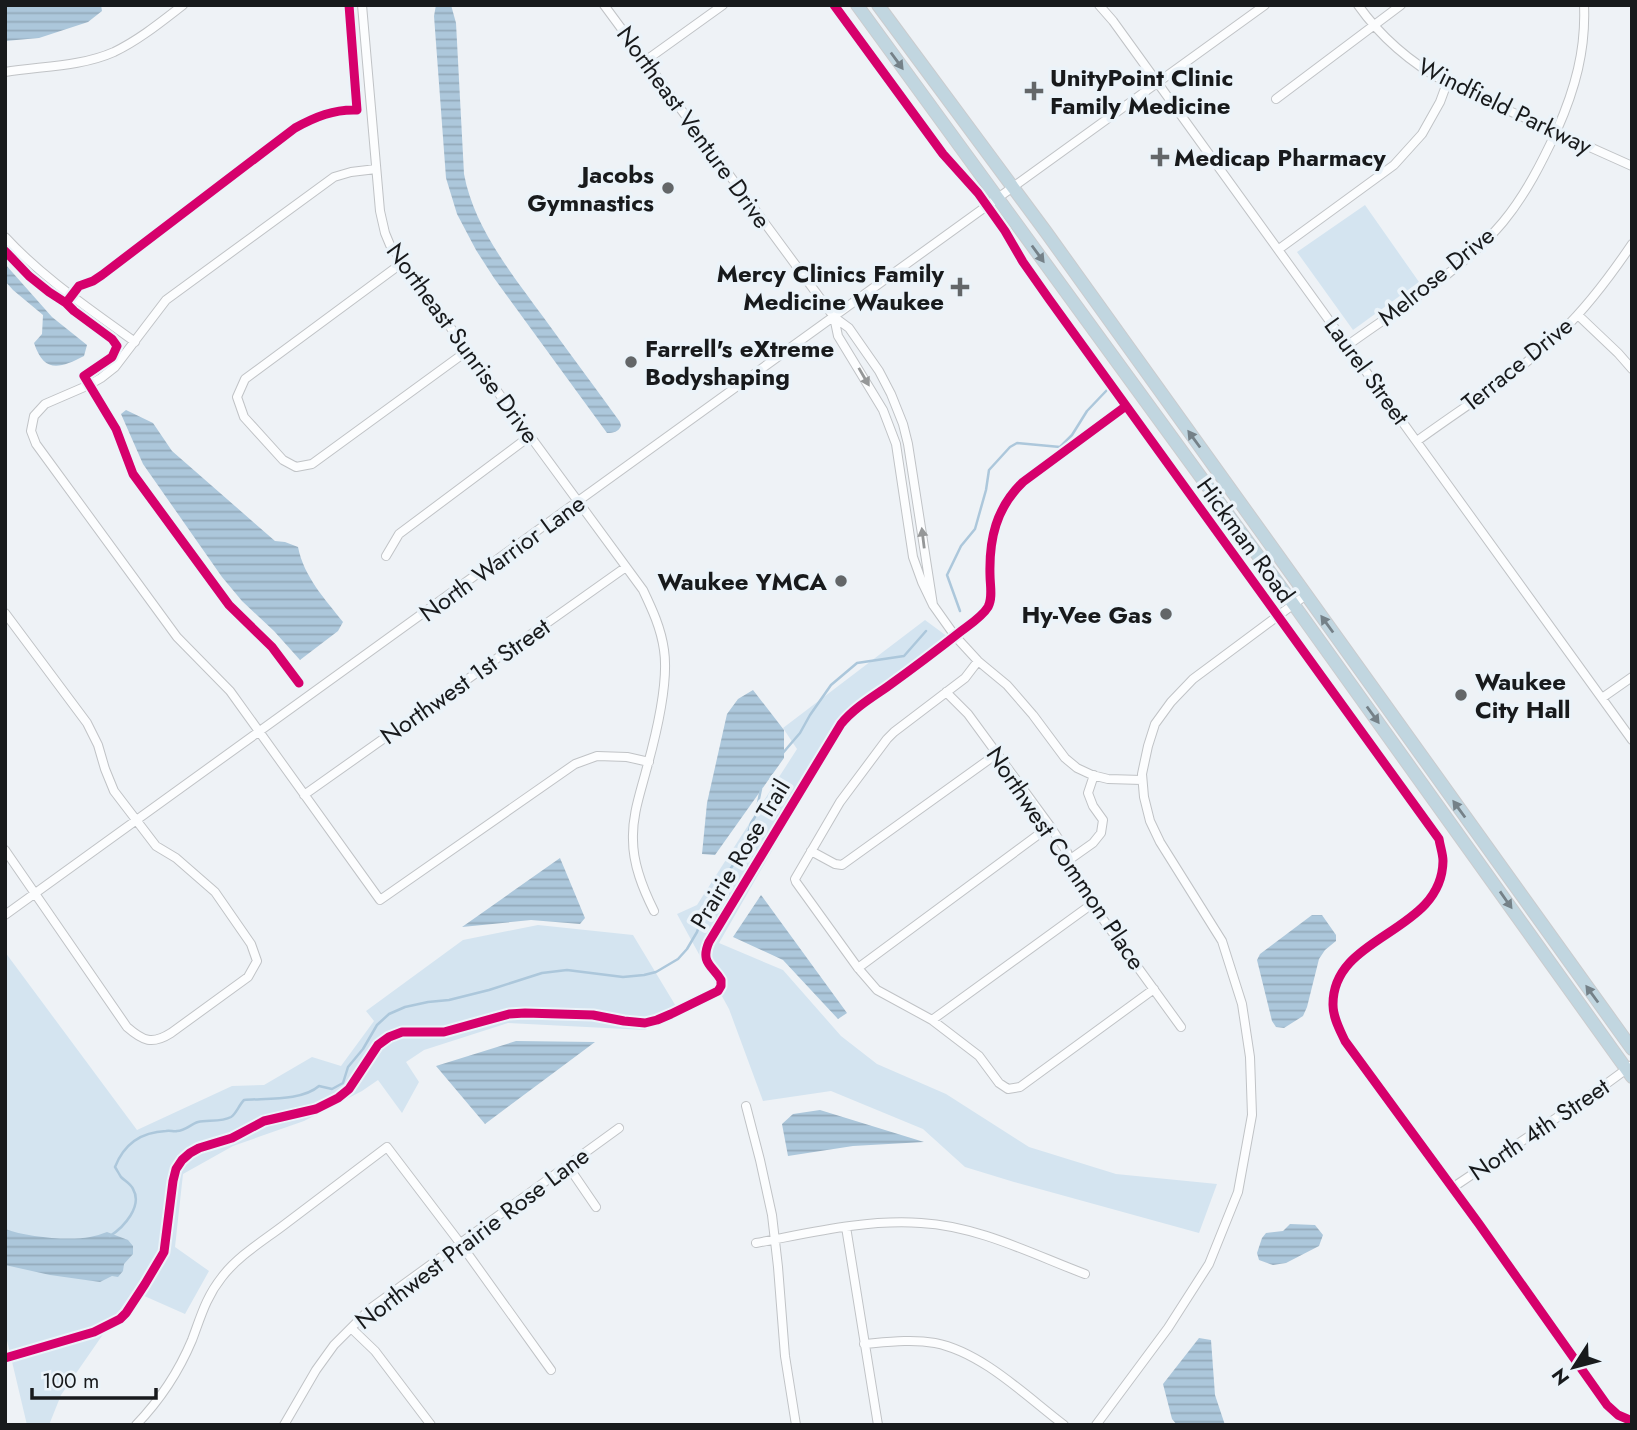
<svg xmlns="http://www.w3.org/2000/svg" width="1637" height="1430" viewBox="0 0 1637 1430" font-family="Jost,sans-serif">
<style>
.green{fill:#d4e4f0}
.water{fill:url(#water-rules)}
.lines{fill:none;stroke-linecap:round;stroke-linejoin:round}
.stream{stroke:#acc7db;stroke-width:2.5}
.minor-casing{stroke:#c0c3c6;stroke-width:10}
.highway-casing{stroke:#caccce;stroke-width:14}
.minor{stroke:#fcfdfe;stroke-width:8}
.highway{stroke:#c1d6e0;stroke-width:12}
.cycleway-casing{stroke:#ebf3f9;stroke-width:13}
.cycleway{stroke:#d6006c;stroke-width:9}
.oneway{fill:#758188}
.oneway2{fill:#959798}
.poi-dot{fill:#636668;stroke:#ebf3f9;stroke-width:2.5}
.labels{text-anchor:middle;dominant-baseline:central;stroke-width:7;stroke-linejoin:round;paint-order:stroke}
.poi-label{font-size:24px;font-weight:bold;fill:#181a1c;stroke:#ebf3f9;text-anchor:start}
.street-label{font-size:24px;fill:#181a1c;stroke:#ebf3f9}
</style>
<defs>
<pattern id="water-rules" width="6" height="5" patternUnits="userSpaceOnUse" patternTransform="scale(1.75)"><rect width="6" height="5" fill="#acc7db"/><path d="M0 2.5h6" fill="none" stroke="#93aabb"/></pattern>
</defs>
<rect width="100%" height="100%" fill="#eef2f6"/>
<!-- green -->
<path class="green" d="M1365 205 1419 282 1353 330 1297 252Z
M925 620 948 637 857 702 719 943 783 970 841 1036 877 1064 946 1094 1029 1147 1116 1174 1217 1184 1199 1233 1014 1182 965 1167 923 1129 831 1091 763 1101 729 1009 677 914 697 905 797 749 783 728Z
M538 925 633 935 680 1013 645 1030 508 1023 424 1050 406 1062 419 1082 402 1113 378 1080 362 1091 304 1121 233 1146 183 1174 175 1247 209 1271 185 1314 133 1291 61 1395 49 1425H27L5 1332V952L137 1130 232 1086 264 1085 312 1057 341 1066 374 1021 366 1011 463 940Z"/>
<!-- water -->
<path class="water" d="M5 5H101L102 11 88 22 39 38 5 41Z
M436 5H451L456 23 464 174C474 228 512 274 544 318 569 353 595 387 620 422L621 426C618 432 614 433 607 433L494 278 476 250 457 214 446 178 434 16Z
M5 264 52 317 87 345 84 356C59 369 44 373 34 343L42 334 43 315 13 290 5 281Z
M126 410 153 423 172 451 275 541 285 542 298 547C304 577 325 599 343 622L338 631 300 660 274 631 242 601 222 577 143 464 121 414Z
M753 690 784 730V758L715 855 702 854 707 803 727 714 738 699Z
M560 858 585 918 580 924 531 920 462 927Z
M761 895 847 1013 838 1019 783 960 733 937Z
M1312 915H1322L1336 935V941L1325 950 1319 959 1307 1007 1303 1016 1284 1028 1276 1027 1272 1021 1257 960 1260 954Z
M516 1041 595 1042 485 1124 436 1066Z
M820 1110 924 1142 853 1146 788 1156 782 1124 793 1114Z
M1290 1224 1315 1225 1323 1235 1319 1246 1286 1263 1273 1265 1259 1260 1257 1253 1262 1238 1266 1233 1283 1231Z
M5 1229C26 1237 68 1241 90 1237 96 1236 101 1234 107 1232L128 1240 133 1246V1254L124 1264 123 1271 118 1277 112 1276 100 1282 50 1275 5 1265Z
M1199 1338 1211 1340 1215 1395 1225 1425H1177L1172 1419 1163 1384Z"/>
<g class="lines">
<!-- stream -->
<path class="stream" d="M960 611 947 575 961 546 975 529 986 490 989 470 1010 447 1017 443 1060 447 1072 435 1087 411 1107 390
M782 754 800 733 810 715 831 685 857 663 904 656 926 631
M110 1236C124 1227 143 1206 133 1189 131 1184 125 1181 121 1177 119 1174 117 1170 115 1167 124 1144 142 1132 166 1131 170 1130 174 1132 177 1131 185 1131 191 1124 198 1122 208 1120 222 1122 231 1117 236 1114 239 1105 244 1100 266 1098 302 1101 319 1086L332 1089 343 1083 348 1067 363 1049 377 1025 389 1014 405 1007 428 1002 449 1000 489 990 542 973 567 970 623 977 644 975 656 972 678 959 687 949 697 932 706 905 733 865 742 855 751 823 755 817 761 789"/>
<!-- minor casing -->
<g class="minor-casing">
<path id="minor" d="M362 5 380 211 385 233 390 245 643 590C652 609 661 628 664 650 669 683 655 739 646 771 640 794 632 816 633 840 633 865 643 889 654 911
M604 5 834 317 849 328 879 371 891 394 903 424 908 444 933 605
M1099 5 1113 21 1632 740
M1358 5C1382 39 1411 63 1447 83L1632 166
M645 61 723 5
M5 72C41 66 80 67 114 52 139 40 161 22 183 5
M1276 99 1401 5
M376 169 351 172 334 177 166 300 115 367 101 378 89 385 45 404 34 416 31 431 36 444 177 637 230 691 380 900 575 764 597 756 627 757 649 762
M5 237C43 278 90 309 135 342
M1279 249 1394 165 1422 134 1440 102 1447 83
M402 263 245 379 237 397 244 417 283 460 296 467 312 464 467 351
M1578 315 1618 353 1632 369
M834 317 838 336 883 410 896 444 913 557 922 582 933 605 955 636 978 661 1007 685 1033 715 1065 758 1077 768 1092 775 1108 779 1142 780
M1348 345C1399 308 1463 270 1503 222 1526 194 1542 162 1557 130 1575 89 1586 50 1584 5
M1417 441C1465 406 1519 373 1562 331 1589 305 1611 275 1632 244
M386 556 399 534 530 436
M5 613 87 723 98 745 105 769 114 791 156 846 176 858 215 892 251 944 257 961 248 977 171 1033C152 1045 143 1041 127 1027L5 850
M978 661 965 678 894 732 887 739 840 802 795 879 796 882 858 968 877 990 932 1020 979 1056 999 1083 1008 1089 1020 1087 1154 989
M946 692 968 714 1050 826 1067 852 1075 875 1084 893 1181 1027
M1602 698 1632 677
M304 795 626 567
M811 851 835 864 842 865 998 753
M1069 860 1093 843 1101 833 1103 820 1093 806 1088 793 1094 775
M5 915 1265 5
M858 968 1050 826
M932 1020 1092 904
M746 1106 760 1160 772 1215 778 1267 785 1356 796 1425
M568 1166 596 1207
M1452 1188 1598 1090 1632 1065
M846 1227 878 1425
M756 1243C810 1233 866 1219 921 1223 978 1226 1032 1254 1085 1274
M351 1328 375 1351 431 1425
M864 1344C888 1342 912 1339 935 1343 982 1352 1027 1397 1064 1425
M136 1425C160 1400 179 1371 192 1340 201 1316 206 1297 222 1277 238 1256 263 1241 284 1225 318 1199 353 1173 387 1147L460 1243 551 1370
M284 1425 316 1370 334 1345 371 1308 619 1128
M1096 1425 1168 1328 1209 1264 1238 1192 1252 1115 1250 1057 1242 1004 1222 941 1160 842 1150 821 1144 797 1142 774 1148 746 1155 724 1171 702 1193 679 1306 595"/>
</g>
<!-- highway casing -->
<g class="highway-casing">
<path id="highway" d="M857 5 1294 605 1632 1077
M878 5 1046 232 1632 1049"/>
</g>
<!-- minor -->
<use href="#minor" class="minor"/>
<!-- highway -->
<use href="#highway" class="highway"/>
<!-- cycleway casing -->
<g class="cycleway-casing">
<path id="cycleway" d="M834 5 943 154 978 193 1005 231 1023 262 1049 299 1439 839C1440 846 1443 854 1443 861 1442 934 1332 934 1333 1005 1333 1018 1340 1030 1345 1041L1479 1224 1607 1405 1618 1415 1632 1421
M5 251 29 276 49 292 66 303 74 311 112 339 117 346 112 357 84 376 116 429 133 474 229 605 272 647 299 683
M66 303 79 286 93 281 102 275 295 128C315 117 334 109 357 110L349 5
M5 1358 94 1332 120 1319 126 1313 145 1284 164 1252 173 1181 176 1169 182 1160 190 1153 199 1148 232 1138 264 1121 316 1109 338 1098 349 1089 378 1045 389 1037 402 1032H444L509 1014 525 1013 593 1015 624 1021 645 1023 657 1020 671 1014 718 991 721 986V980C712 965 700 963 709 942L841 724C853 709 871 698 887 687 912 669 936 651 960 632 969 625 982 617 988 607 993 598 990 585 990 575 989 539 996 508 1023 482L1126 406"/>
</g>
<!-- cycleway -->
<use href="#cycleway" class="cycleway"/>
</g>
<!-- one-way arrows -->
<defs><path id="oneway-solid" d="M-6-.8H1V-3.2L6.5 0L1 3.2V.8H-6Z" transform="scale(1.75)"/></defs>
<g class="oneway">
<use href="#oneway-solid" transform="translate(897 61) rotate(54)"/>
<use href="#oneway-solid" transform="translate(1038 254) rotate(54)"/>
<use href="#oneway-solid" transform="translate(1194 439) rotate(-126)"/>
<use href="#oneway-solid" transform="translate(1327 624) rotate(-126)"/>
<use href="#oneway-solid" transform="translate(1373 715) rotate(54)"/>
<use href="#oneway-solid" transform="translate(1459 809) rotate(-126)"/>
<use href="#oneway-solid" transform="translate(1506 900) rotate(55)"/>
<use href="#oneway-solid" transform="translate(1592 994) rotate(-126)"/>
</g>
<g class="oneway2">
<use href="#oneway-solid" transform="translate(864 377) rotate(60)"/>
<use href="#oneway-solid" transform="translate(923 538) rotate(-97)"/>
</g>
<!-- markers -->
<g class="poi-dot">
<path d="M1030.5 80.5h7v7h7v7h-7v7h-7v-7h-7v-7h7z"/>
<path d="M1156.5 146.5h7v7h7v7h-7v7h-7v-7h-7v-7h7z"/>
<circle cx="668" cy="188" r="7"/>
<path d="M956.5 276.5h7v7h7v7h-7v7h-7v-7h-7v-7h7z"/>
<circle cx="631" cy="362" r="7"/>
<circle cx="841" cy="581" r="7"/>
<circle cx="1166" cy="614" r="7"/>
<circle cx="1461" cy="695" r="7"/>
</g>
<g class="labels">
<!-- poi labels -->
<g class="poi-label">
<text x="1050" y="77">UnityPoint Clinic<tspan x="1050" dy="28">Family Medicine</tspan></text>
<text x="1174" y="157">Medicap Pharmacy</text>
<text x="654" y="174" text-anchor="end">Jacobs<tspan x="654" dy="28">Gymnastics</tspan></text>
<text x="944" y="273" text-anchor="end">Mercy Clinics Family<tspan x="944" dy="28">Medicine Waukee</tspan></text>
<text x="645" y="348">Farrell's eXtreme<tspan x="645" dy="28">Bodyshaping</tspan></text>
<text x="827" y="581" text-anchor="end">Waukee YMCA</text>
<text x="1152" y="614" text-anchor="end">Hy-Vee Gas</text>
<text x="1475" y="681">Waukee<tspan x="1475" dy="28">City Hall</tspan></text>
</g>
<!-- street labels -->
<g class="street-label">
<text transform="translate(1505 106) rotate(26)">Windfield Parkway</text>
<text transform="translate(694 127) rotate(54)">Northeast Venture Drive</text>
<text transform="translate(1436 276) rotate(-39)">Melrose Drive</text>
<text transform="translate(463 343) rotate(54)">Northeast Sunrise Drive</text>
<text transform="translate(1517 364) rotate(-39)">Terrace Drive</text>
<text transform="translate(1367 371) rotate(54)">Laurel Street</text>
<text transform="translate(1246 540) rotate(54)">Hickman Road</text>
<text transform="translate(502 558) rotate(-36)">North Warrior Lane</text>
<text transform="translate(465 681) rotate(-35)">Northwest 1st Street</text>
<text transform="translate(740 854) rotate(-59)">Prairie Rose Trail</text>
<text transform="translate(1066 858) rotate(56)">Northwest Common Place</text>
<text transform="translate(1539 1129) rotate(-34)">North 4th Street</text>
<text transform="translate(472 1238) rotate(-37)">Northwest Prairie Rose Lane</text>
</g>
</g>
<!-- border -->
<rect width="1637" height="1430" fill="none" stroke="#181a1c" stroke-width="14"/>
<!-- north arrow -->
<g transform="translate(1574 1367) rotate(234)" stroke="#ebf3f9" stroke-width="5" paint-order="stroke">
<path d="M0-5L12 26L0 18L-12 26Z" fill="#181a1c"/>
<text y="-10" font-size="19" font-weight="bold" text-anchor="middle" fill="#181a1c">N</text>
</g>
<!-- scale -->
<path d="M32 1388v10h124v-10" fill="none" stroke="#181a1c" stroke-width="3.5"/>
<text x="42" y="1388" font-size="21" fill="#181a1c" stroke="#ebf3f9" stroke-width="5" paint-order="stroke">100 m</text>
</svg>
